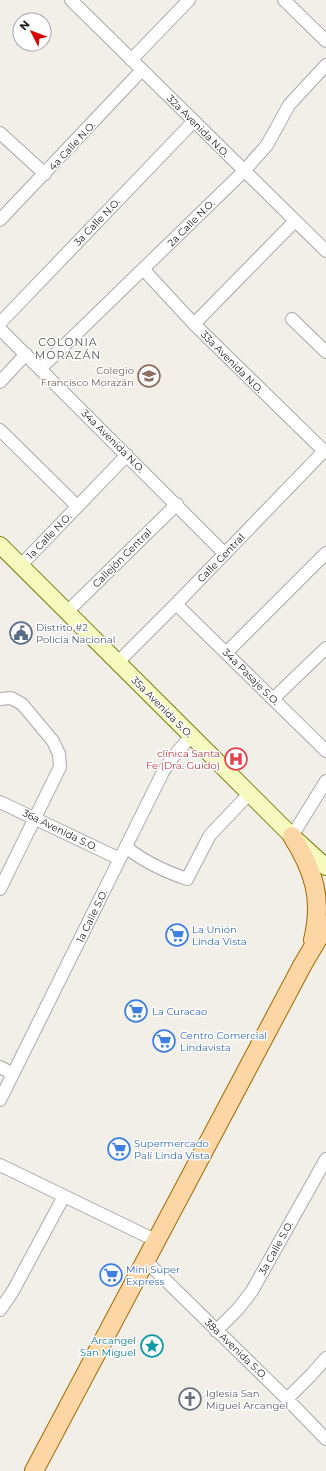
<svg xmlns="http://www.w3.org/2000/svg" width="326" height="1471" viewBox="0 0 326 1471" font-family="Montserrat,sans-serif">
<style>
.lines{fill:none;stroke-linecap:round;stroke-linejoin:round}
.street-casing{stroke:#a9a9a9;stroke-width:14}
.secondary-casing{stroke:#707d05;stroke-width:18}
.primary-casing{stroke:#a06b00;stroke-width:20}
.street{stroke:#fff;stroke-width:12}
.secondary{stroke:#f7fabf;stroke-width:16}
.primary{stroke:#fcd6a4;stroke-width:18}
.labels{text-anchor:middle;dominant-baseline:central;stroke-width:3;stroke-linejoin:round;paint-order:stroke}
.street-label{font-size:10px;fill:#222;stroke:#fff}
.education-label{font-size:10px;fill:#785e54;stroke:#fff;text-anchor:end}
.service-label{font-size:10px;fill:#4e5e75;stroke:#fff;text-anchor:start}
.health-label{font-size:10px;fill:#be3a42;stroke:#fff;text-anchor:end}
.shop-label{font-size:10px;fill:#366cbe;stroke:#fff;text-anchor:start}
.culture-label{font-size:10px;fill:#0d838f;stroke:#fff;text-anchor:end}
.worship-label{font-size:10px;fill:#5b616d;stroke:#fff;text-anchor:start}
.neighbourhood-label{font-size:11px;letter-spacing:1px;fill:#555;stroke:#fff}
</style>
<rect width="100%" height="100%" fill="#f2efe9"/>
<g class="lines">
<!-- street casing -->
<g class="street-casing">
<path id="street" d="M71 0 326 251
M284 0 326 41
M131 60 189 0
M0 133 45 174
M0 220 142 70
M144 270 194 324 326 453
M292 319 326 352
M0 323 194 121
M194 324 295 221
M0 329 225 554
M40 369 244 171 267 145 289 105 326 65
M0 382 26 354
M0 430 77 506
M21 565 127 455
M176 604 326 751
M67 612 177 504
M226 653 326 553
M117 663 176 604 324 451
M0 699 11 698 22 704 53 741 59 754 60 767 0 889
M273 699 326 648
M0 802 120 859
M292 836 326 781
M126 847C144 862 164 871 187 879L210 835 249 794
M0 1067 13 1074
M0 1100 163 772 173 757 191 736
M0 1165 157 1241
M146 1261 287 1399 326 1439
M0 1310 13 1291 64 1196
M216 1331 238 1309 252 1291 326 1159
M287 1399 312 1374 326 1358"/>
</g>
<!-- secondary casing -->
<g class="secondary-casing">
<path id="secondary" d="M0 545 292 836 326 867"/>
</g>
<!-- primary casing -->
<g class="primary-casing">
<path id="primary" d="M292 836C314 871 323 899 313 940
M34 1471 303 964 326 925"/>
</g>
<!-- street -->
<use href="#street" class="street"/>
<!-- secondary -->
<use href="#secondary" class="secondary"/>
<!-- primary -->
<use href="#primary" class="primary"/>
</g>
<!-- icons -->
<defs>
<g id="school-ring" transform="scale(1.15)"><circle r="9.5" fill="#fff" stroke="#8d6e63" stroke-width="1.5"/><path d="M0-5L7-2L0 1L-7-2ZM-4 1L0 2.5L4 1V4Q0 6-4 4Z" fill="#8d6e63"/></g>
<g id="civic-ring" transform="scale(1.15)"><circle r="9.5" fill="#fff" stroke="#5c6f8a" stroke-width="1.5"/><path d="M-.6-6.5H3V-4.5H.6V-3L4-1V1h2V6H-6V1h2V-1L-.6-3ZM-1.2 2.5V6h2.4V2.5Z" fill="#5c6f8a"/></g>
<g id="hospital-ring" transform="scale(1.15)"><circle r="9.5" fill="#fff" stroke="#e0444e" stroke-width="1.5"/><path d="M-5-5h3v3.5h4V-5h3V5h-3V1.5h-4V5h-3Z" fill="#e0444e"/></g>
<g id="supermarket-ring" transform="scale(1.15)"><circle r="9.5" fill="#fff" stroke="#3f7fe0" stroke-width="1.5"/><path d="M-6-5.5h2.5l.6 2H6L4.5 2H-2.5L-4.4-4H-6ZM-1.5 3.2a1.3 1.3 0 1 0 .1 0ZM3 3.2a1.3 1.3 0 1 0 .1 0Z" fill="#3f7fe0"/></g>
<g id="sight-ring" transform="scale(1.15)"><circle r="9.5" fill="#fff" stroke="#0f9aa8" stroke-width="1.5"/><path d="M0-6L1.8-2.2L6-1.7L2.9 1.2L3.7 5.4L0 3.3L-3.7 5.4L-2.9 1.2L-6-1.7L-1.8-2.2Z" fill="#0f9aa8"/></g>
<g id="church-ring" transform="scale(1.15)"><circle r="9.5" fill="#fff" stroke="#6b7280" stroke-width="1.5"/><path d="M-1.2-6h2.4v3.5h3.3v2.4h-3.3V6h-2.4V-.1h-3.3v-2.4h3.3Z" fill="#6b7280"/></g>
</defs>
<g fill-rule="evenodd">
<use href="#school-ring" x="149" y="376"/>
<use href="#civic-ring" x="21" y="633"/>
<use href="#hospital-ring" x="236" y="759"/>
<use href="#supermarket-ring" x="177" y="935"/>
<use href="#supermarket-ring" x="136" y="1011"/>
<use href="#supermarket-ring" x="164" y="1041"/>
<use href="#supermarket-ring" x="119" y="1149"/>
<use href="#supermarket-ring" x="111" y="1275"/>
<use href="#sight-ring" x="152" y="1346"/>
<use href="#church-ring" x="190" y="1399"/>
</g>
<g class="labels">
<!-- street labels -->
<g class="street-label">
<text transform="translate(198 126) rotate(45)">32a Avenida N.O.</text>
<text transform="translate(72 146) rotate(-47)">4a Calle N.O.</text>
<text transform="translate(97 222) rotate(-46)">3a Calle N.O.</text>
<text transform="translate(191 223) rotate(-45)">2a Calle N.O.</text>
<text transform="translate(232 362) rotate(45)">33a Avenida N.O.</text>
<text transform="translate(113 441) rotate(45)">34a Avenida N.O.</text>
<text transform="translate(49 536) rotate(-46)">1a Calle N.O.</text>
<text transform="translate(122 558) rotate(-45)">Callejón Central</text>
<text transform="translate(221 558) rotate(-46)">Calle Central</text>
<text transform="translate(251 677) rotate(45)">34a Pasaje S.O.</text>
<text transform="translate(162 707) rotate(45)">35a Avenida S.O.</text>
<text transform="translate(60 830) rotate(26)">36a Avenida S.O.</text>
<text transform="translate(92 916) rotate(-64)">1a Calle S.O.</text>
<text transform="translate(276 1248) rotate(-61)">3a Calle S.O.</text>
<text transform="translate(236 1349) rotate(44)">38a Avenida S.O.</text>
</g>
<!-- education labels -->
<g class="education-label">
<text x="134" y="370">Colegio<tspan x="134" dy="12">Francisco Morazán</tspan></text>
</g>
<!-- service labels -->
<g class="service-label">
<text x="36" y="627">Distrito #2<tspan x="36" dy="12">Policia Nacional</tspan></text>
</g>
<!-- health labels -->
<g class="health-label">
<text x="220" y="753">clínica Santa<tspan x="220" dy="12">Fe (Dra. Guido)</tspan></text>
</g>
<!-- shop labels -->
<g class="shop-label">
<text x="192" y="929">La Unión<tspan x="192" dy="12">Linda Vista</tspan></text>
<text x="152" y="1011">La Curacao</text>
<text x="180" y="1035">Centro Comercial<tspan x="180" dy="12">Lindavista</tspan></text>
<text x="134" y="1143">Supermercado<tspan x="134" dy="12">Palí Linda Vista</tspan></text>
<text x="126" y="1269">Mini Super<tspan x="126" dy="12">Express</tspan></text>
</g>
<!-- culture labels -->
<g class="culture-label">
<text x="136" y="1340">Arcangel<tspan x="136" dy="12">San Miguel</tspan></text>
</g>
<!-- worship labels -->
<g class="worship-label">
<text x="206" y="1393">Iglesia San<tspan x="206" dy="12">Miguel Arcangel</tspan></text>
</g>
<!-- neighbourhood labels -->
<g class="neighbourhood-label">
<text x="68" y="342">COLONIA<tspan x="68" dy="13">MORAZÁN</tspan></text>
</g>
</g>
<!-- north arrow -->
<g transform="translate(32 32) rotate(312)"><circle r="19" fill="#ffffff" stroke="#a7a7a7"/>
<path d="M0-3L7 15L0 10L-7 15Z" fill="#d40000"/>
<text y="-6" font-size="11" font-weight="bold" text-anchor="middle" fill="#222222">N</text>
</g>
</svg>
